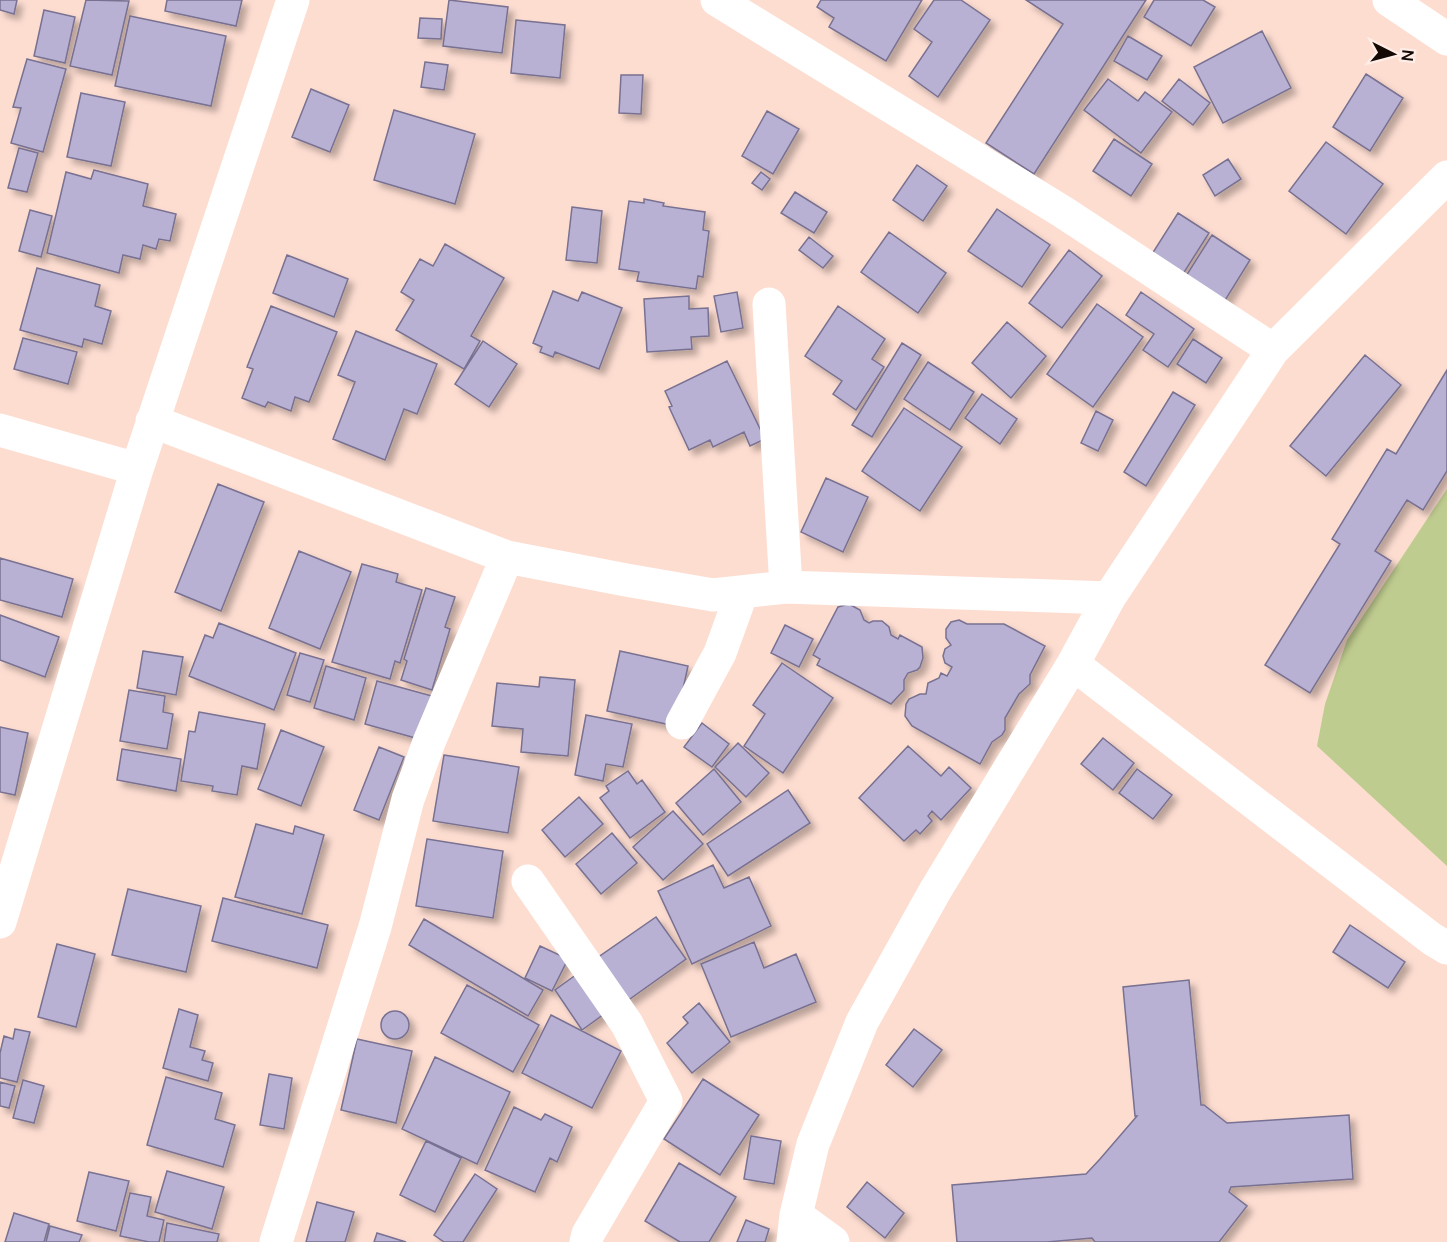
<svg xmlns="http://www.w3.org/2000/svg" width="1447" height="1242" viewBox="0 0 1447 1242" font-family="Manrope,sans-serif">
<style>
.green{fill:#bfcc8f}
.building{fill:#b8b1d3;stroke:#787191;stroke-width:1.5;filter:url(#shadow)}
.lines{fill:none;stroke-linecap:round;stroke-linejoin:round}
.minor{stroke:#fff;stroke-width:33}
</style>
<defs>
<filter id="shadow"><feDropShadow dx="5.5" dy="5.5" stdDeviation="3" flood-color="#0004"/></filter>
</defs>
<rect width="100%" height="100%" fill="#feddd1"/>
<!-- green -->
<path class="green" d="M1447 489V866L1317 746 1325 704 1347 640Z"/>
<!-- building -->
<path class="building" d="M0 0H17L14 14 0 10Z
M86 0 129 1 112 75 70 66Z
M167 0H242L236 26 165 11Z
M449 0 508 7 502 53 443 46Z
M821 0H922L886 61 829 27 834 18 817 7Z
M934 0H961L990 20 938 97 909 76 932 42 914 29Z
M1026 0H1146L1034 174 986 143 1063 24Z
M1154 0H1203L1215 7 1191 46 1144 17Z
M44 10 75 17 65 63 34 56Z
M130 16 226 36 211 106 115 86Z
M420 18 442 19 441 39 418 38Z
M516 20 565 25 560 78 511 73Z
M1262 31 1291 88 1223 123 1194 67Z
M1128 36 1162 56 1147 80 1114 61Z
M27 59 66 69 43 152 11 143 21 108 13 107Z
M425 62 448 65 444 90 421 87Z
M1366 74 1403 98 1370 151 1333 127Z
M621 75H643L641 114 619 113Z
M1108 79 1138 101 1145 92 1172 112 1141 153 1084 110Z
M1179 79 1210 103 1193 125 1162 101Z
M311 89 349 105 330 152 292 137Z
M81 93 125 102 111 166 67 157Z
M394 110 475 134 455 204 374 180Z
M767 111 799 129 773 174 742 156Z
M1114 139 1152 164 1131 196 1093 171Z
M1326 142 1383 184 1346 234 1289 191Z
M19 148 38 153 27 192 8 188Z
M1228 159 1241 179 1215 196 1203 175Z
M917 165 947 186 923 221 893 200Z
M94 170 148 184 143 206 176 214 170 241 159 239 156 249 143 245 140 259 123 255 119 273 47 253 66 172 91 179Z
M761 172 770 179 762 190 752 183Z
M795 192 827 212 814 233 781 213Z
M644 199 664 203 663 206 705 212 703 230 709 231 703 277 698 276 696 289 637 281 639 272 619 269 629 201 644 203Z
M572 207 602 211 597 263 566 260Z
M997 209 1050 245 1022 287 968 251Z
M30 210 52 216 41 257 19 251Z
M1178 213 1209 233 1183 274 1152 254Z
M889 232 946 273 918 313 861 272Z
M1212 235 1250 260 1224 302 1186 276Z
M809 237 833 256 823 268 799 250Z
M445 244 504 278 471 336 480 341 464 369 396 330 414 300 401 292 420 259 433 266Z
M1069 250 1102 276 1062 328 1029 303Z
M287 255 348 279 334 317 273 293Z
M37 268 100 285 95 306 111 311 102 344 84 339 82 347 20 330Z
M553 291 578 301 582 292 622 308 599 369 555 352 553 357 540 352 542 347 533 343Z
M737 292 743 328 721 332 714 296Z
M1141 292 1194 329 1168 367 1143 350 1154 334 1126 315Z
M689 296V309L708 308 709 336 691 337 692 349 647 352 644 299Z
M1097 304 1143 337 1093 407 1047 374Z
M271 306 337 332 309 402 295 397 291 411 268 402 265 407 242 398 253 369 247 367Z
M838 306 885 339 872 359 884 367 856 410 833 394 842 381 805 356Z
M1007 322 1046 356 1011 398 972 363Z
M356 331 437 364 417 414 404 409 385 460 333 439 355 382 338 375Z
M23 338 77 352 68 384 14 369Z
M1193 339 1222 358 1206 383 1177 364Z
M483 341 517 364 489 407 455 384Z
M902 343 921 355 872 437 852 425Z
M1365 355 1401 385 1326 476 1290 446Z
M727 361 765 439 750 446 744 432 713 447 710 440 689 450 669 407 672 406 665 391Z
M928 362 974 392 950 430 904 399Z
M1447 370V471L1423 510 1407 500 1375 551 1391 561 1310 693 1265 665 1340 544 1332 539 1387 449 1396 454Z
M1173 392 1195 405 1146 486 1124 472Z
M982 394 1017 419 1000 444 965 418Z
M904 408 962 447 920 511 862 471Z
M1096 411 1113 420 1098 451 1081 443Z
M826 478 868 497 843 552 801 532Z
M218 484 264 502 221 611 175 592Z
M299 551 351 572 320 649 269 628Z
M0 558 73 579 62 617 0 600Z
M362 564 398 574 396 582 422 590 400 663 395 661 390 679 332 662Z
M426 588 455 597 445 627 450 629 432 690 401 680 407 661 404 659Z
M849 604 860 610 864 620 869 623 873 621H882L889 627 891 635 898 639 900 635 922 647 923 658 920 667 917 670 908 673 904 680V690L891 704 817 665 820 659 813 655 838 607Z
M0 615 59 637 45 677 0 660Z
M959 620 967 624H1004L1045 646 1030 675V684L1019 694 1005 718V730L1002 735 992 742 980 764 912 726 905 716 906 704 909 699 920 694H926L928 683 939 678 941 673 947 676 952 667 945 663 943 656 945 649 951 645 946 638V629L951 622Z
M219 623 296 653 274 710 189 676 205 635 213 638Z
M785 625 813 639 799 667 771 653Z
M143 651 183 657 176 695 137 688Z
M620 651 688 666 675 726 607 711Z
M300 653 324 660 310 702 287 695Z
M782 663 833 698 783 773 744 746 765 714 753 705Z
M326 666 366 678 354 720 314 708Z
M540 677 575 680 568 756 521 752 523 729 492 726 497 683 539 687Z
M377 681 432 696 419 739 365 724Z
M129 690 165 696 163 712 173 714 167 749 120 741Z
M199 712 265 724 257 769 242 766 237 795 212 791 213 786 181 781 189 731 195 732Z
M586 715 632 724 623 767 606 764 603 781 575 775Z
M702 723 729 744 712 767 684 747Z
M0 727 28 733 15 795 0 792Z
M281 730 324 747 301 806 258 789Z
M1103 738 1134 763 1113 790 1081 764Z
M738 743 769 773 746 797 715 767Z
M908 746 941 776 949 767 971 788 941 820 932 811 928 816 932 821 920 834 916 830 904 841 859 798Z
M379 747 404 757 379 820 354 810Z
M122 749 181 759 176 791 117 780Z
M444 755 519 767 508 833 433 821Z
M714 769 741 802 703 835 676 803Z
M1137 769 1172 795 1153 819 1119 793Z
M628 771 637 784 642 780 665 812 630 838 600 798 609 791 606 786Z
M788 790 810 823 728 876 707 844Z
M579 797 603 824 565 857 542 830Z
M673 811 703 844 663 880 633 847Z
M256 824 293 834 295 826 324 835 302 914 235 897Z
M612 833 637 863 601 894 576 864Z
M427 839 503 851 493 918 416 906Z
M713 865 724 888 749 877 771 926 692 964 658 891Z
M128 889 201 906 186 972 112 955Z
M223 898 328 925 317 968 212 941Z
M656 917 686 959 627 1001 597 958Z
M424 919 543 990 528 1016 409 945Z
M1350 925 1405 962 1388 988 1333 952Z
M754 942 764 968 796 954 816 1002 731 1037 701 964Z
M57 944 95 954 76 1027 38 1017Z
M540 946 568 959 552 991 525 978Z
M584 969 611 1009 582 1030 555 990Z
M1189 980 1201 1105H1204L1227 1123 1349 1115 1353 1179 1231 1187 1229 1192 1247 1206 1219 1242H1095L1092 1238 1047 1242H957L952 1185 1086 1174 1100 1159 1137 1116H1135L1123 987Z
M467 985 539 1025 513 1072 441 1033Z
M699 1003 730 1042 692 1073 667 1043 688 1023 683 1017Z
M179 1009 198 1015 190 1047 205 1051 202 1060 213 1063 208 1081 163 1068Z
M381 1025a14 14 0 1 1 28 0a14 14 0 1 1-28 0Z
M551 1015 621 1051 592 1108 522 1073Z
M15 1029 30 1032 17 1082 0 1078V1053L4 1036 13 1039Z
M914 1029 942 1050 913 1087 886 1065Z
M357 1039 412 1051 396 1123 341 1110Z
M435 1057 510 1092 477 1164 402 1129Z
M269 1074 292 1078 284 1129 260 1125Z
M166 1077 222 1093 215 1119 235 1125 223 1167 147 1145Z
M703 1079 759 1115 720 1175 664 1139Z
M23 1080 44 1086 34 1123 13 1118Z
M0 1082 15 1086 9 1108 0 1106Z
M514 1107 541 1120 545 1114 572 1127 557 1162 550 1158 535 1192 485 1170Z
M751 1136 781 1141 774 1184 744 1179Z
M426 1141 461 1158 435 1212 400 1195Z
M679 1163 736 1197 709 1242H680L645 1221Z
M167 1171 224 1187 212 1229 155 1212Z
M89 1172 129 1181 116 1231 77 1221Z
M475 1174 497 1189 463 1242H444L434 1235Z
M867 1182 904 1213 885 1238 847 1207Z
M130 1193 151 1197 147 1216 164 1220 159 1242H149L120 1236Z
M317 1202 354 1212 345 1242H306Z
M14 1213 49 1224 44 1242H5Z
M746 1220 769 1229 765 1242H737Z
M167 1223 219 1234 217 1242H164Z
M50 1226 82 1235 79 1242H46Z
M377 1233 406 1242H374Z"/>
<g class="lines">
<!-- minor -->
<path class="minor" d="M717 0 1063 212 1273 350
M1389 0 1447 39
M769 304 786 587
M152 421 507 557 626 580 713 595 786 587 1109 598
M0 430 137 469
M1073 664 1432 939 1447 948
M682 723 720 653 742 592
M528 881 627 1024 666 1101 588 1234 586 1242
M0 922 137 469 293 0
M796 1215 833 1242
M276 1242 375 927 408 799 429 742 507 557
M793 1242 796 1215 813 1144 862 1022 935 891 1073 664 1109 598 1273 350 1447 177"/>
</g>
<!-- north arrow -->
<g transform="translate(1393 54) rotate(96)" stroke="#ffeee8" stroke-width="4.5" paint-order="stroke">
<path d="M0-4.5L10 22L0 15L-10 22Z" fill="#150905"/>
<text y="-9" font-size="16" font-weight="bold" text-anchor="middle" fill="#150905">N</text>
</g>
</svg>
